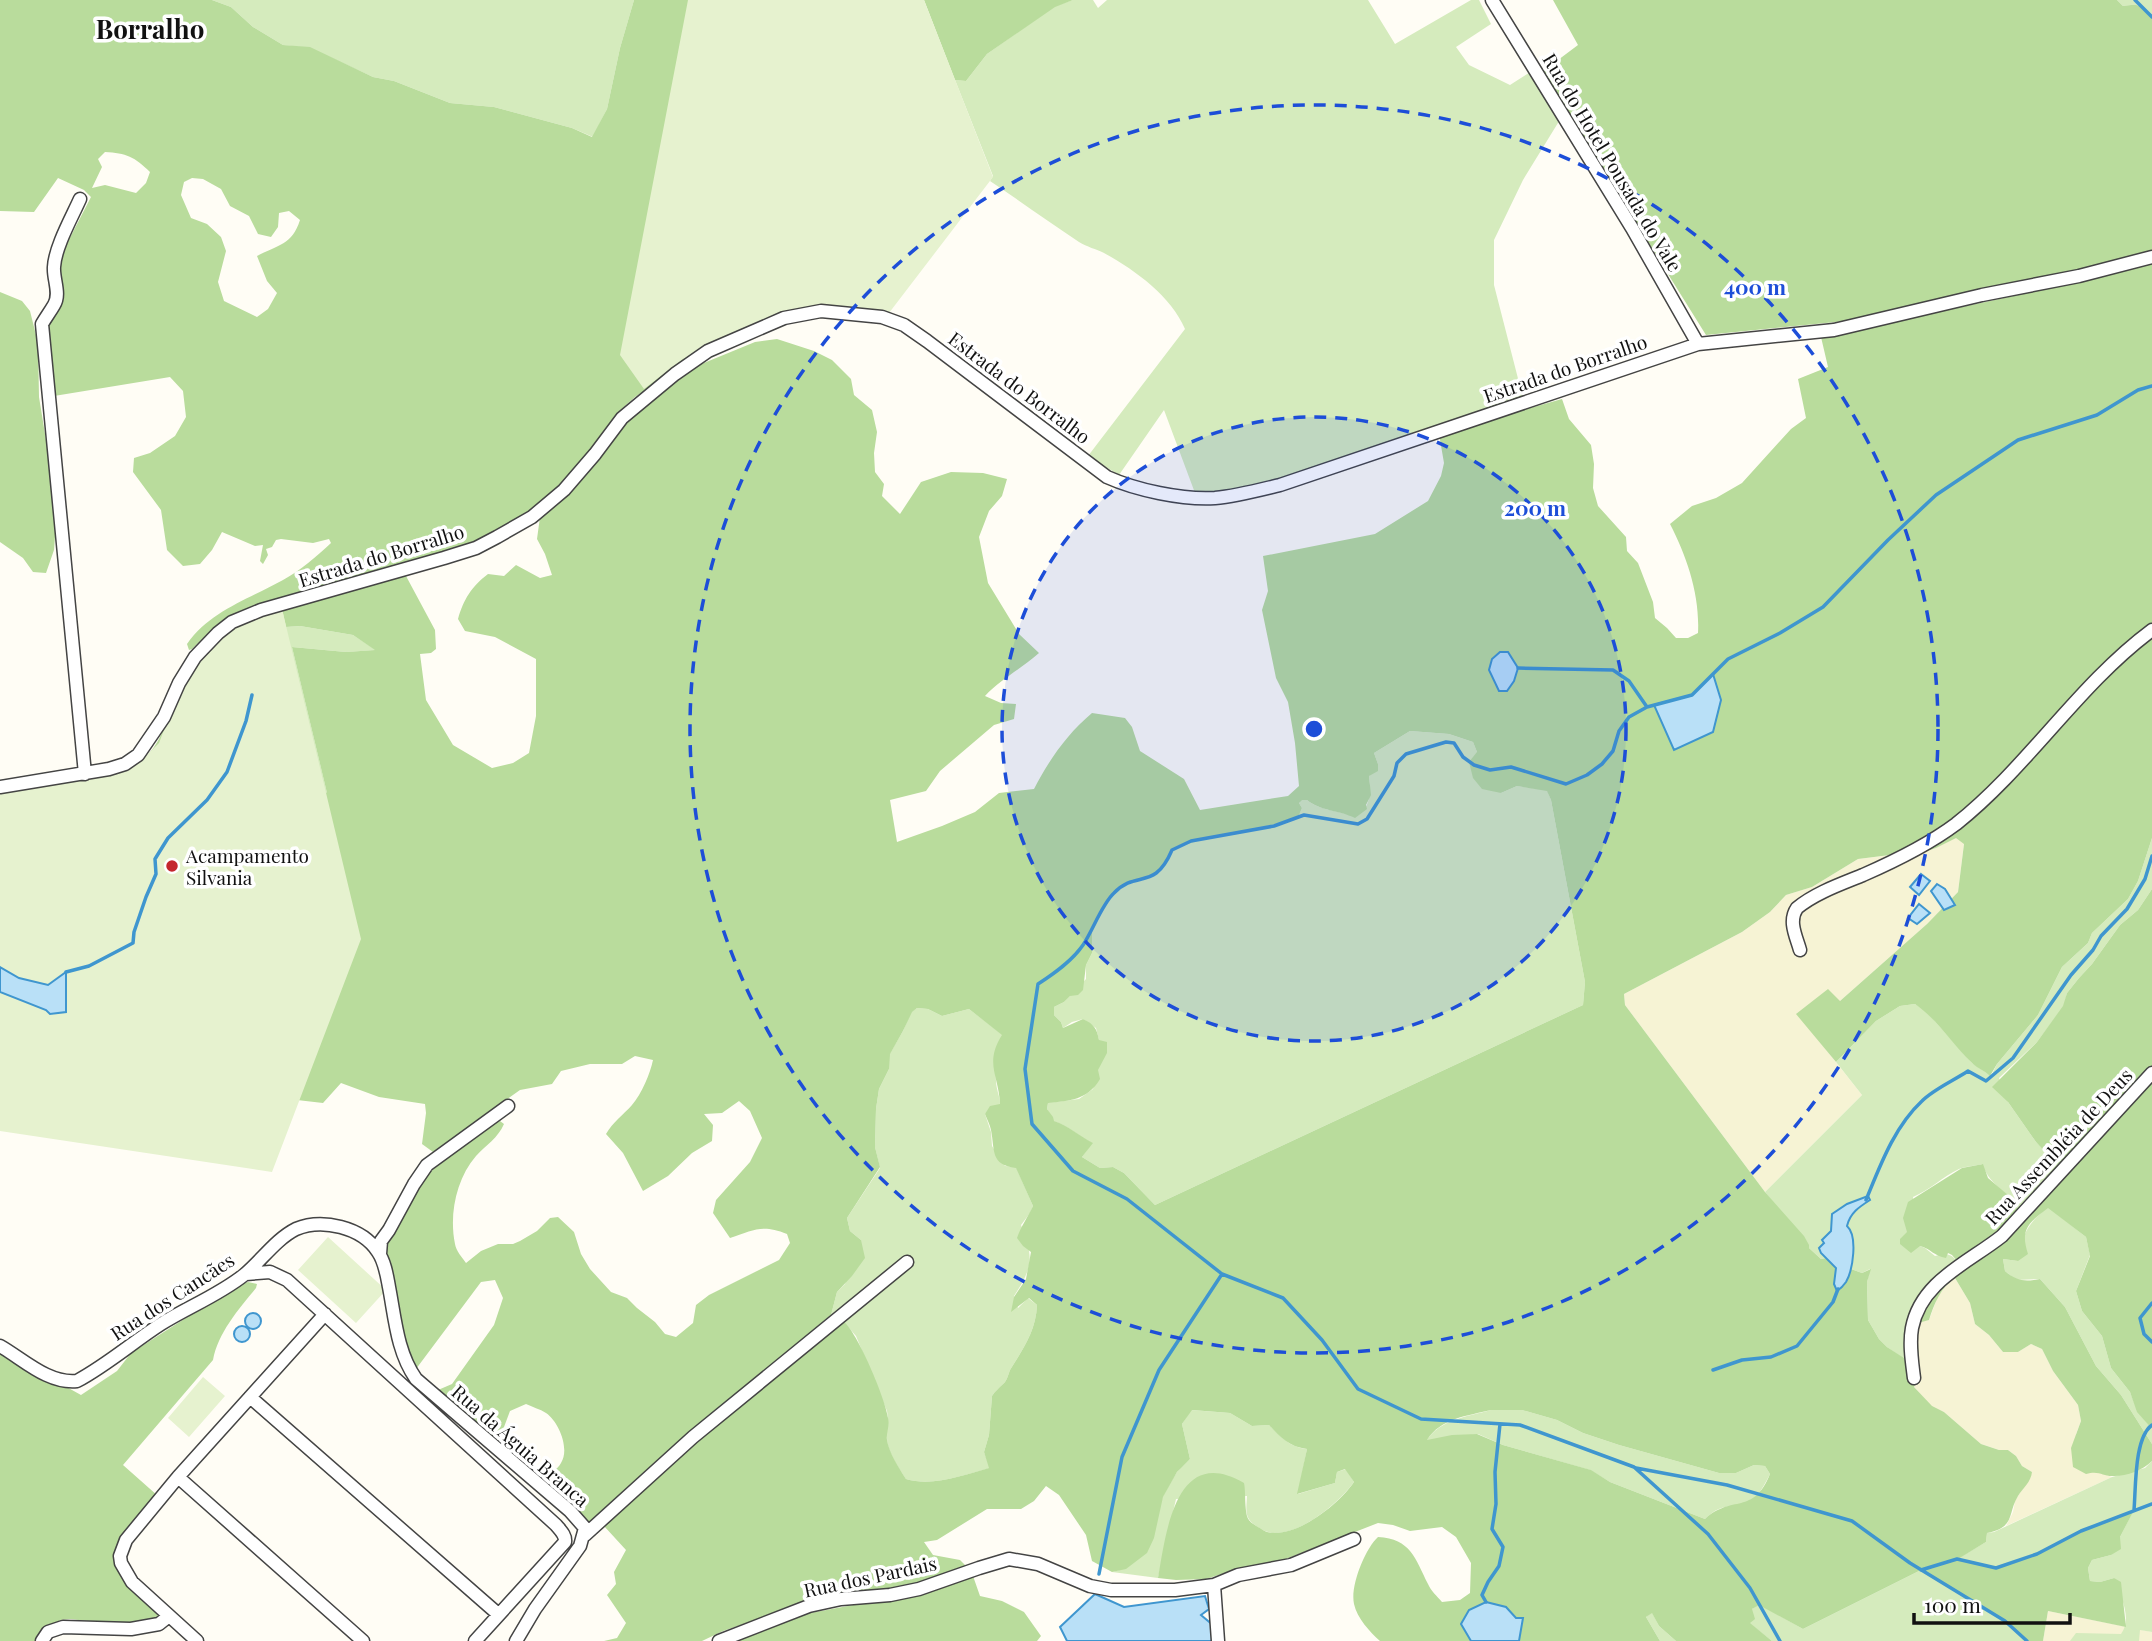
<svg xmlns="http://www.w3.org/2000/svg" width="2152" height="1641" viewBox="0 0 2152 1641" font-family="'Playfair Display',serif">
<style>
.farmland{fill:#f6f3d4}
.green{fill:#d5ebbd}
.forest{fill:#b9dc9c;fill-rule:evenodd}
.pitch{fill:#e6f2cf}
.water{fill:#b9e0f7;stroke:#3f96cf;stroke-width:2}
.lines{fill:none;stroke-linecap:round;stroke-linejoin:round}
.stream{stroke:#3f96cf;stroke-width:3.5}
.minor-casing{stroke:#444;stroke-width:15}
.minor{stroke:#fff;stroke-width:12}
.ring{fill:none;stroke:#1d4ed8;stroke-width:3.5;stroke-dasharray:12 9}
.poi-dot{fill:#c4262e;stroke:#fff;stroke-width:2.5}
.labels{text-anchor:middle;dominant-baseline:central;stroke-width:7;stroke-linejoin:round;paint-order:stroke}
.street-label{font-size:19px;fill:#111;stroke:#fff}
.poi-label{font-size:19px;fill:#111;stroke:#fff;text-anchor:start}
.district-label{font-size:26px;font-weight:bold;fill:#111;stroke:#fff}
.centre{fill:#1d4ed8;stroke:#fff;stroke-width:3.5}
.ring-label{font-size:21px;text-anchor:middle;font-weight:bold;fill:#1d4ed8;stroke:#fff;stroke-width:7;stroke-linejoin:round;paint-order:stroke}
</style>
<rect width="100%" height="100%" fill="#fffdf5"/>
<!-- farmland -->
<path class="farmland" d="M1956 837 1964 843 1958 892 1927 924 1840 1001 1797 1013 1862 1095 1765 1192 1625 1005 1624 994 1742 932 1770 912 1786 895 1812 887 1858 859 1899 854 1913 856 1936 848Z
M1955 1278 1970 1303 1975 1324 1989 1335 2003 1352H2018L2031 1344 2042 1349 2053 1371 2078 1405 2081 1421 2076 1434 2096 1471 2112 1477 2006 1526 2013 1512 2015 1501 2032 1472 2022 1466 2016 1456 2008 1450H1999L1981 1444 1944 1412 1932 1407 1914 1387 1919 1378 1916 1340 1918 1322 1929 1320 1938 1296 1949 1282Z
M2048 1611 2152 1632V1641H2043Z"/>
<!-- green -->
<path class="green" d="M212 0H634L620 48 607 109 593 137 572 128 494 107 450 103 394 81 373 77 310 48 283 45 253 27 231 7Z
M1073 0H1093L1098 8 1107 0H1368L1395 44 1471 0H1479L1491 24 1456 47 1469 65 1510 85 1532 71 1561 118 1523 180 1494 240V285L1523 398 1265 484 1231 491 1195 493 1164 410 1119 475 1088 456 1185 329C1171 296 1135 270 1104 253 1096 249 1087 247 1079 242 1049 222 1020 201 990 181L993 176 955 80 966 81 987 54 1055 6Z
M2117 0H2152V15C2142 4 2137 4 2123 6Z
M282 609 286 627 300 626 353 635 376 650 346 652 292 647 327 793 309 799Z
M1410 731 1449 734 1473 742 1477 752 1501 793 1517 786 1547 790 1551 800 1585 982 1583 1005 1155 1205 1124 1173 1113 1167 1100 1168 1082 1157 1092 1143C1078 1136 1069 1126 1053 1121L1047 1109 1048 1103 1079 1099 1093 1089 1098 1070 1099 1040 1096 1028 1083 1019 1072 1022 1063 1028 1061 1022 1054 1015V1007L1064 1002 1086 979V965L1092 953V928L1112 894 1125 884 1154 876 1165 864 1172 850 1191 841 1232 832 1300 812 1302 808 1299 803 1301 800H1307C1320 811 1339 810 1355 817 1371 808 1371 793 1369 776L1378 764 1374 753Z
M2152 838V889L2138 910 2120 925 2092 964 2079 978 2067 993 2064 1006 2037 1042 1999 1078 2008 1102 2036 1142 2058 1165 2018 1211C2007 1188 1992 1189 1982 1164 1975 1166 1966 1166 1959 1169 1942 1177 1930 1190 1913 1197L1920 1246 1925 1248 1935 1256C1947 1253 1950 1253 1958 1262L1926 1291 1907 1361 1887 1347 1879 1339 1868 1320 1867 1282 1870 1269 1862 1273 1851 1269C1853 1251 1856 1242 1847 1226 1849 1215 1858 1206 1867 1202L1868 1196 1831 1220V1231L1823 1240 1824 1243 1820 1248 1821 1253 1826 1258 1821 1259 1809 1248 1765 1192 1862 1095 1836 1062 1876 1021 1900 1006 1915 1004 1925 1010 1972 1063 1991 1076 1997 1064 2038 1015 2062 967 2088 943 2092 933 2128 899 2138 881Z
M917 1008 928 1009 942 1016 969 1009 1003 1035C995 1046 995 1068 996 1081 996 1089 1000 1096 1000 1105L985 1114 991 1132 992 1146 1005 1166 1016 1167 1033 1206 1030 1213 1021 1225C1034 1258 1033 1267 1014 1296L1018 1308 1028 1298 1037 1305C1036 1331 1023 1349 1010 1370 1008 1375 1007 1381 1003 1384 999 1388 995 1391 992 1396L989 1435 984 1452 990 1468C963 1475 933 1487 906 1479 899 1468 887 1452 887 1438 886 1428 889 1423 887 1411L856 1336 843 1321 831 1315 837 1292 845 1284 861 1240 850 1231 847 1218 880 1168 875 1147 876 1109 879 1089 889 1069V1055L903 1031 911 1012Z
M2048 1207 2086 1237 2090 1255 2076 1291 2082 1311 2102 1336 2111 1368 2130 1392 2138 1412 2152 1429V1444L2121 1395 2096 1366 2065 1307 2040 1279 2016 1280 2005 1271 2003 1259 2018 1261C2023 1234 2026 1225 2048 1207Z
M1191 1410 1230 1413 1252 1426 1269 1425C1281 1437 1289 1447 1307 1449L1298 1494 1335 1483 1337 1472 1346 1469 1354 1482C1338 1504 1289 1546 1261 1529 1244 1519 1246 1514 1247 1496L1176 1499 1158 1578 1112 1572C1149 1564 1151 1530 1162 1499 1164 1494 1175 1474 1178 1471 1182 1466 1186 1463 1190 1459L1182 1424Z
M1491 1410H1522L1557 1420 1583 1433 1619 1445 1719 1473H1736L1754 1465 1765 1466 1770 1474C1765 1484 1757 1500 1746 1503 1726 1509 1722 1503 1705 1519L1610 1482 1590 1470 1503 1445 1478 1434 1426 1441C1441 1419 1466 1417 1491 1410Z
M2152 1461V1632L2140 1630 2139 1641H2070L2076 1633 2121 1634C2133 1618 2120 1595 2114 1578L2100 1582 2090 1581 2088 1568 2092 1560 2111 1555 2133 1511 2081 1531 2037 1554 1996 1568 1957 1559 1986 1542 1987 1533 1994 1532 2112 1477 2145 1468Z
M1921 1570 2005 1621 2027 1641H1772L1749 1623 1752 1609 1759 1604 1803 1629Z
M1652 1612 1659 1626 1676 1641H1660L1646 1617Z"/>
<!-- forest -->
<path class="forest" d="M0 0H212L231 7 253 27 283 45 310 47 373 77 394 81 450 103 494 107 572 128 592 137 607 109 620 48 634 0H701L833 286 688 353 682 363 674 371 635 397 617 413 612 424 579 468 532 512 464 548 235 615 217 625 192 649 189 650 187 644C210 611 249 599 283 580 300 571 317 556 331 543L329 539 313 543 281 539 276 540 272 547 266 549 268 555 263 564 260 561 263 545 255 546 222 532 212 550 200 564 183 566 167 550 161 510 133 472 134 458 150 453 175 436 186 417 183 391 170 377 54 396 45 326 60 257 91 197 84 190 58 178 34 212 0 211ZM105 152C126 153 135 157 150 172L146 183 136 193 105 185 92 188 102 167 98 159ZM192 178 203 179 221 189 230 206 249 216 258 234 271 237 278 227 279 213 289 211 300 220C292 245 278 245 257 256L267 281 277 293 268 309 257 317 224 301 218 282 226 251 221 237 207 224 191 218 181 195 184 182Z
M924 0H1073L1055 7 987 54 966 81 955 80Z
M1553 0H2117L2123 6C2137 4 2142 4 2152 15V257L1876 318 1706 335 1542 72 1578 45Z
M2152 262V838L2138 881 2128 899 2092 933 2088 943 2062 967 2038 1015 1997 1064 1990 1076C1985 1071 1977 1068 1972 1063 1952 1044 1938 1020 1915 1004L1900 1006 1876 1021 1836 1062 1796 1014 1828 989 1840 1001 1927 924 1958 892 1964 844 1956 838 1936 848 1913 856 1898 854 1858 859 1812 887 1786 895 1770 912 1742 932 1624 994 1625 1005 1765 1192 1804 1236 1809 1245V1248L1821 1259 1826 1258 1836 1268 1834 1284 1844 1285 1851 1269 1862 1273 1871 1269 1867 1282 1868 1320 1879 1339 1887 1347 1907 1360 1909 1323 1958 1262 1952 1255 1948 1253 1946 1258C1934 1256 1931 1249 1920 1246L1911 1253 1900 1244V1239L1907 1232 1903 1218 1908 1202 1962 1168 1983 1164 1988 1178 2008 1195 2018 1210 2057 1165 2036 1142 2008 1102 1992 1087 2037 1042 2063 1006 2067 993 2079 978 2092 964 2120 925 2138 910 2152 889V1429L2137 1412 2130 1392 2111 1368 2102 1336 2082 1311 2076 1291 2090 1256 2086 1237 2048 1208C2028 1223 2020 1230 2028 1254L2018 1261 2003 1259 2005 1271C2017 1281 2024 1282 2040 1279L2065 1307 2096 1366 2121 1395 2152 1444V1461C2143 1470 2127 1476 2114 1476 2103 1477 2100 1470 2086 1474L2073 1467 2071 1448 2081 1421 2078 1405 2053 1371 2042 1349 2031 1344 2018 1352H2003L1989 1335 1975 1324 1970 1303 1955 1278C1941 1287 1934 1304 1929 1320L1918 1323C1916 1342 1923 1371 1914 1387L1932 1406 1944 1412 1981 1444 1999 1450H2008L2016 1456 2022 1466 2032 1472C2031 1482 2023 1488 2018 1496 2007 1514 2016 1527 1987 1533L1986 1542 1958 1559 1996 1568 2037 1554 2081 1531 2134 1510 2120 1537 2121 1549 2111 1555 2092 1560 2088 1568 2090 1581 2100 1582 2114 1578 2121 1582 2126 1627 2048 1611 2043 1641H2027L2004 1621 1921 1570 1803 1629 1759 1605 1752 1609 1755 1619 1750 1623 1772 1641H1676L1659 1626 1652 1613 1646 1617 1660 1641H1519L1523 1618 1461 1623 1471 1641H1380C1370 1632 1357 1618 1354 1604 1350 1586 1365 1549 1378 1537 1411 1539 1415 1558 1428 1584 1431 1591 1437 1596 1442 1602L1460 1600 1470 1593 1471 1563 1456 1537 1442 1527 1410 1531 1393 1525 1378 1523 1278 1562 1234 1570 1206 1579 1176 1580 1158 1578C1166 1532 1176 1443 1244 1483 1246 1492 1244 1514 1249 1520 1250 1522 1256 1526 1258 1527 1258 1527 1266 1532 1267 1532 1296 1539 1339 1504 1354 1482L1345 1469 1337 1472 1335 1483 1297 1494 1307 1449C1289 1447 1280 1437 1269 1425L1252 1426 1230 1413 1192 1410 1182 1424 1190 1459 1177 1472 1163 1497 1154 1538 1147 1553 1126 1569 1112 1572 1092 1561 1086 1535 1059 1495 1046 1486 1034 1501 1021 1509H987L937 1540 924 1542 933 1555 960 1560 968 1568 893 1591 834 1593 723 1631 702 1641H604L617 1638 626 1623 607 1595 616 1584 614 1572 626 1550 604 1526 625 1503 729 1413 843 1321C857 1331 886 1400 888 1418 890 1426 886 1433 887 1440 889 1453 899 1468 906 1479 933 1487 963 1475 989 1468L984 1452 989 1435 992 1396C995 1391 999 1388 1003 1384 1007 1381 1008 1375 1010 1370 1023 1349 1036 1331 1037 1305L1029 1298 1011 1312 1014 1297 1026 1279 1031 1252 1023 1246 1017 1238C1021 1226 1028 1217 1033 1206L1016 1168C990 1165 995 1150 991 1130 990 1125 987 1119 985 1114L990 1106 1000 1104C999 1076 984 1063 1002 1035L969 1009 942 1016 928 1009 917 1008 912 1012 903 1031 890 1054 889 1069 879 1089 876 1109 875 1147 880 1167 847 1218 850 1231 861 1240 865 1258 852 1276 837 1292 831 1315 686 1437 589 1525 582 1515 538 1478C547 1474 557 1471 561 1463 570 1449 559 1422 546 1413 540 1409 532 1407 526 1404L510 1411 504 1427 513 1441 506 1449 438 1390 452 1384 494 1325 503 1298 495 1280 481 1282 416 1369 411 1363 384 1250 387 1242 426 1175 488 1126 500 1121 504 1124C498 1138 486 1145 476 1156 456 1179 449 1215 455 1244 456 1251 462 1257 466 1263L481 1251 498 1244H513L520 1241 537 1231 550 1218 558 1217 574 1232 581 1254 590 1269 611 1292 627 1298 637 1308 655 1322 665 1334 676 1337 693 1323 696 1305 709 1295 779 1260 790 1243 787 1234C762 1224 754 1230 730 1238L713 1213 716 1200 750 1162 762 1138 750 1111 739 1101 722 1113 704 1114 713 1125 712 1141 692 1153 668 1176 643 1191 623 1153 606 1134C613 1122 623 1115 632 1105 642 1093 650 1074 653 1060L635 1056 622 1064H590L561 1071 552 1084 520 1090 433 1152 422 1144 426 1113 425 1104 379 1097 341 1083 323 1103 297 1100 98 777C143 766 153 758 170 714L327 793 292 647 346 652 375 650 353 635 300 626 286 627 282 609 406 576 435 630 436 649 431 653 420 654 426 700 453 745 492 768 513 763 529 753 536 716V659L495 637 465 631 458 619C464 599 471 587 488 574L504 576 516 565 540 578 552 575 545 554 537 539 540 517 581 480 634 413 674 380 699 365 755 342 777 339 814 351 832 360 851 379 854 395 872 410 877 432 874 453 875 472 884 484 882 496 900 514 921 482 951 472 983 473 1007 479 1002 496 989 511 979 537 988 583 1019 634 1039 653C1021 669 1001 679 985 696L1001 703 1016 704 1014 719 994 725 940 771 926 791 890 800 897 842 942 826 975 812 999 793 1034 789C1049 760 1067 734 1092 713L1125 718 1132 727 1140 751 1184 779 1200 810 1288 796 1299 786 1295 743 1288 702 1276 678 1262 610 1268 591 1263 556 1375 534 1428 501 1441 476 1444 463 1439 434 1562 399 1569 419 1591 445 1594 464 1593 488 1598 506 1626 537 1627 551 1638 563 1653 602 1655 618 1667 628 1676 638H1688L1698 633C1700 595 1687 557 1670 524L1692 506 1716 498 1742 483 1791 429 1806 418 1798 379 1828 367 1821 337 2032 292ZM1714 674 1674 749 1655 706 1692 695ZM1410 731 1449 734 1473 742 1477 752 1469 762 1473 778 1482 789 1501 793 1517 786 1547 791 1551 800 1585 982 1583 1005 1155 1205 1124 1173 1113 1167 1100 1168 1082 1157 1093 1143C1079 1136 1069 1126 1054 1121L1053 1117 1047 1109 1048 1103C1069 1101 1088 1100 1100 1079L1098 1070 1107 1053V1042L1099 1040C1097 1029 1094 1024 1083 1019L1063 1028 1061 1022 1054 1015V1007L1064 1002 1070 996 1078 995 1083 990 1086 965 1092 953V928L1112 894 1125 884 1154 876 1165 864 1172 850C1212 832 1257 832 1298 817L1302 808 1299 803 1302 800H1307C1320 811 1339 810 1355 818L1367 809 1366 805 1371 795 1369 776 1378 771V764L1374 753ZM1491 1410H1522L1557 1420 1583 1433 1619 1445 1719 1473H1736L1754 1465 1765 1466 1770 1474C1753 1516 1732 1494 1705 1519L1610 1482 1591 1470 1503 1445 1477 1434 1452 1435 1427 1440C1441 1418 1467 1416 1491 1410Z
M0 292 22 301 30 311 38 343 39 397 51 471 56 524 54 550 46 573 33 572 23 558 0 542Z
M248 1282 257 1284 256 1288C238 1310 218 1333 213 1360L123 1465 158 1496 117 1553 160 1616 156 1620 125 1625 70 1619 60 1620 49 1628 38 1641H0V1350L81 1395 117 1371 131 1353 239 1284Z
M973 1576 980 1596 1002 1601 1024 1612 1041 1636 1037 1641H735L805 1614 917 1593Z"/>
<!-- pitch -->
<path class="pitch" d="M688 0H924L993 177 889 313 810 307 777 314 683 359 644 389 620 355Z
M282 609 361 939 272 1172 0 1131V791L98 777 128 769 143 759 159 743 170 714 191 672 206 651 234 627 256 617Z
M328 1237 386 1290 356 1323 298 1270Z
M203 1377 225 1396 189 1437 168 1418Z"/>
<!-- water -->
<path class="water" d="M1500 652H1508L1518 668 1514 681 1507 691H1499L1489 670 1492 659Z
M1713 674 1721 700 1713 732 1674 750 1654 705 1692 695Z
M1921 874 1930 881 1919 895 1910 887Z
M1937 884 1945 889 1955 905 1944 910 1931 891Z
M1919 904 1930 913 1917 924 1908 918Z
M0 967 19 978 48 985 66 972V1012L50 1014 46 1010 0 992Z
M1868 1196 1870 1200C1859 1207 1850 1213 1847 1226 1858 1236 1853 1270 1846 1282 1844 1285 1840 1289 1837 1291L1834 1284 1836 1268 1821 1253 1819 1248 1824 1243 1822 1240 1831 1231 1832 1214 1847 1204Z
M245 1321a8 8 0 1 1 16 0a8 8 0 1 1-16 0Z
M234 1334a8 8 0 1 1 16 0a8 8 0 1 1-16 0Z
M1095 1594 1124 1607 1205 1596 1209 1609 1201 1615 1214 1626 1216 1641H1067L1060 1627Z
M1486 1602 1506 1607 1516 1618H1523L1519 1641H1471L1461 1624 1469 1610Z"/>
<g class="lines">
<!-- stream -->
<path class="stream" d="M2135 0 2152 17
M1518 668 1613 670 1629 681 1647 707
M66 972 89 966 133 943 134 932 146 897 156 874 155 859 168 838 207 800 227 772 246 721 252 695
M1866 1200C1880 1166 1894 1127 1922 1101 1934 1089 1953 1081 1968 1071L1986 1081 2013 1058 2071 975 2093 950 2101 936 2127 909 2145 879 2152 856
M2152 1303 2140 1318 2144 1334 2152 1342
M1713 1370 1742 1360 1771 1357 1797 1346 1833 1302 1838 1289
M1636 1468 1727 1485 1852 1521 1910 1563 2005 1621 2027 1641
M2134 1510C2136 1487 2134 1438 2152 1425
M1921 1570 1957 1559 1996 1568 2037 1554 2081 1531 2152 1504
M1099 1574 1122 1457 1159 1370 1222 1274
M1486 1602 1482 1595 1488 1582 1499 1566 1503 1547 1492 1529 1496 1504 1495 1472 1500 1424
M1780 1641 1750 1588 1708 1534 1634 1467 1520 1425 1421 1419 1358 1389 1322 1340 1283 1298 1222 1274 1127 1199 1073 1171 1032 1124 1025 1069 1038 984C1055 973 1072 961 1083 945 1093 930 1102 904 1114 893 1137 869 1154 892 1172 850L1191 841 1274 826 1304 815 1358 824 1367 819 1394 776 1397 763 1406 754 1446 742 1454 743 1463 757 1474 765 1490 770 1511 767 1566 784 1587 775 1602 764 1613 751 1619 731 1629 717 1647 707 1692 695 1728 659 1780 633 1823 607 1888 540 1936 495 2018 440 2097 415 2138 390 2152 386"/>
<!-- minor casing -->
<g class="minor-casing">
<path id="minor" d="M1492 0 1632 228 1698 344
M80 199C72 217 55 247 54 267 53 279 61 294 54 305 50 312 46 317 42 324L85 774
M0 787 109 769 125 764 138 755 164 717 179 683 195 657 218 633 232 622 261 610 444 558 476 548 497 537 532 517 564 490 595 454 622 418 675 374 708 351 784 318 821 311 882 317 904 325 927 341 1107 477C1136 490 1182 500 1215 498 1237 496 1259 490 1280 485L1698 344 1834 330 1982 295 2079 276 2152 257
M1800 950C1796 936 1788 921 1797 908 1815 893 1841 884 1863 875 1895 861 1928 845 1956 824 2028 767 2078 685 2152 630
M380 1254 381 1241 389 1230 414 1184 427 1165 508 1106
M246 1274 270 1272 287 1280 556 1525C560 1530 566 1535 565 1542L475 1641
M0 1346C23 1359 48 1384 77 1381 107 1365 133 1342 161 1324 188 1307 219 1295 244 1275 261 1261 276 1239 296 1229 322 1218 362 1227 378 1252 385 1262 387 1276 389 1287 395 1318 397 1352 416 1379L570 1511 585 1528 580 1546 535 1609 516 1641
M1914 1378C1912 1362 1909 1344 1912 1328 1921 1281 1968 1263 2002 1236L2152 1073
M250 1397 498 1614
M178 1477 363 1641
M585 1535 693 1437 907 1262
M1214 1585 1218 1641
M42 1641 48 1632 63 1627 131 1629 159 1624 169 1616
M197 1641 132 1582 121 1563 120 1556 126 1540 178 1477 325 1314
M719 1641 809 1606 841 1599 890 1595 919 1589 979 1568 1009 1559 1038 1564 1090 1586 1111 1590H1175L1214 1585 1238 1575 1291 1565 1354 1539"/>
</g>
<!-- minor -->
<use href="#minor" class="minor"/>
</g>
<!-- distance rings -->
<circle cx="1314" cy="729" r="312" fill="#1d4ed8" fill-opacity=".12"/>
<g class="ring">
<circle cx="1314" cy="729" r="312"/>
<circle cx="1314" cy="729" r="624"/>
</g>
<!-- markers -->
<circle class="poi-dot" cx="172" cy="866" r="7"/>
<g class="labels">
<!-- street labels -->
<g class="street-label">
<text transform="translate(1613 162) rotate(59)">Rua do Hotel Pousada do Vale</text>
<text transform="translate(1565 368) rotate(-19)">Estrada do Borralho</text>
<text transform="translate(1020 387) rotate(37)">Estrada do Borralho</text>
<text transform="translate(381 555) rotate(-17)">Estrada do Borralho</text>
<text transform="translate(2058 1146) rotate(-47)">Rua Assembléia de Deus</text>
<text transform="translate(172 1296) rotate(-33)">Rua dos Cancães</text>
<text transform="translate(521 1445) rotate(41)">Rua da Águia Branca</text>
<text transform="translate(870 1576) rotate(-12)">Rua dos Pardais</text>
</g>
<!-- poi labels -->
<g class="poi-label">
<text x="186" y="855">Acampamento<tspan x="186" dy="22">Silvania</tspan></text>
</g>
<!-- district labels -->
<g class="district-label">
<text x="150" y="28">Borralho</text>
</g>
</g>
<circle cx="1314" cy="729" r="10" class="centre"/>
<g class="ring-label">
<text x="1755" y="295">400 m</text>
<text x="1535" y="516">200 m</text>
</g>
<!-- scale -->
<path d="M1914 1613v10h156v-10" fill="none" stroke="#111111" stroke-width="3.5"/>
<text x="1924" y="1613" font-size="21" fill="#111111" stroke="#ffffff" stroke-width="5" paint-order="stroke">100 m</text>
</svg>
